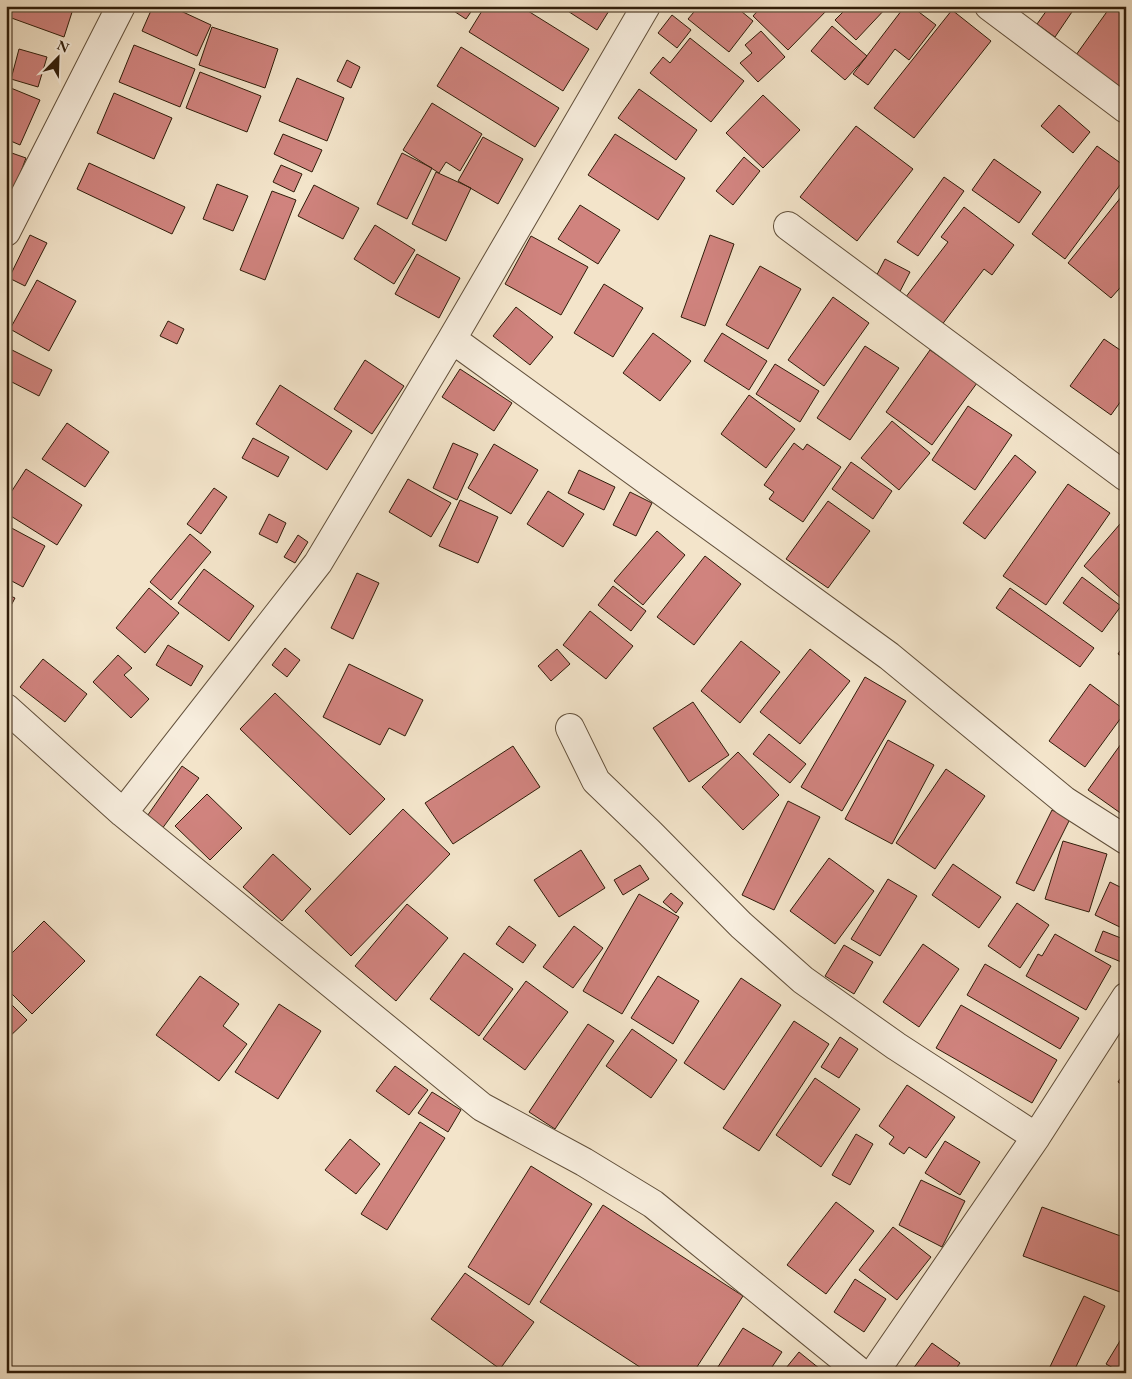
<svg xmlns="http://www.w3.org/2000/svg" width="1132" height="1379" viewBox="0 0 1132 1379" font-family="'EB Garamond',serif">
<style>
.building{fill:#d0837e;stroke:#301d0a}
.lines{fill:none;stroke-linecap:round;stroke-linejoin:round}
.street-casing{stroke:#614f3a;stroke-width:30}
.street{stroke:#f7eddd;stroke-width:28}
</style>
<rect width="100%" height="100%" fill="#f3e4ca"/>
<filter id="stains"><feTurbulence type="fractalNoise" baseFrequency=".004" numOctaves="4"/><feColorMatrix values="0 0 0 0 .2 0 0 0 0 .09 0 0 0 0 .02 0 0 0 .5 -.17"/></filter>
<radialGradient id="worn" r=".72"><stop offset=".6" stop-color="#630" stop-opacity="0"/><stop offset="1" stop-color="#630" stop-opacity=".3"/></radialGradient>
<!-- building -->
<path class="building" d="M6 6H74L64 37 6 16Z
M153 6H170L211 25 197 56 142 31Z
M446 6H475L466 19Z
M485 6H520L589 49 563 91 469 32Z
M560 6H612L597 30Z
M699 6H735L753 21 729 52 688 19Z
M762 6H831L788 50 753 16Z
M849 6H888L856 40 835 20Z
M905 6H911L936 25 909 60 895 49 868 85 853 74Z
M1042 6H1076L1055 37 1037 24 1047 10Z
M1111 6H1126V91L1076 55Z
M952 10 991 41 914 138 874 108Z
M672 15 691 30 677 48 658 33Z
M832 26 867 56 845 80 811 51Z
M212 27 278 49 265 88 199 65Z
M761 31 785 57 758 82 740 63 752 53 745 45Z
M690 38 744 81 711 122 650 73 663 57 670 63Z
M134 45 195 69 180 107 119 82Z
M461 47 559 108 535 147 437 86Z
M19 49 47 57 38 87 11 79Z
M347 60 360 67 351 88 337 81Z
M200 72 261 96 247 132 186 108Z
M297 78 344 98 327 141 279 121Z
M6 86 40 100 20 145 6 139Z
M639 89 697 130 676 160 618 118Z
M114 93 172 118 154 159 97 133Z
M763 95 800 130 763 168 726 133Z
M432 103 482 134 460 171 446 162 439 173 403 150Z
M1059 105 1090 132 1073 153 1041 126Z
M856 126 913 169 857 241 800 197Z
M283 134 322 150 312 172 274 154Z
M615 134 685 178 658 220 588 175Z
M483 137 523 159 498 204 458 181Z
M1097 146 1126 167V177L1065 259 1032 234Z
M6 151 26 158 11 198 6 197Z
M402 153 432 168 407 219 377 204Z
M744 157 760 171 733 205 716 191Z
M994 159 1041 192 1019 223 972 190Z
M89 163 185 207 172 234 77 189Z
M281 165 302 174 294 192 273 182Z
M436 172 471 188 446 241 412 224Z
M944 177 964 191 918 256 897 242Z
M217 184 248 196 233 231 203 219Z
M314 185 359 208 343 239 298 216Z
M272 191 296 200 265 280 240 270Z
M1126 191V281L1111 298 1068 263Z
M580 205 620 230 598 264 558 239Z
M964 207 1014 245 992 275 984 269 938 330 902 302 948 242 941 237Z
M375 225 415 250 394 284 354 259Z
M30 235 47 243 25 286 9 278Z
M710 235 734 244 705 326 681 317Z
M531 236 588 267 561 315 505 284Z
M417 254 460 278 439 318 395 294Z
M885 259 910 272 895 301 870 288Z
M760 266 801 289 768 349 726 325Z
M37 280 76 301 49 351 10 329Z
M604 284 643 308 613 357 574 333Z
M833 297 869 323 824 386 788 360Z
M516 307 553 337 530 365 493 336Z
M168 321 184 329 177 344 160 336Z
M653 333 691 361 660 401 623 373Z
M722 333 767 361 749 390 704 361Z
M1104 339 1126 354V394L1111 415 1070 386Z
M865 346 899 368 850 440 817 418Z
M6 347 52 370 39 396 6 379Z
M930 350 977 383 932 445 886 412Z
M365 360 404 386 372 434 334 409Z
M775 364 819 391 800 422 756 394Z
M460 369 512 403 494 431 442 397Z
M280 385 352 431 327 470 256 424Z
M749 395 795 429 766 468 721 434Z
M968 406 1012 435 975 490 932 460Z
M892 421 930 453 899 490 861 458Z
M67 423 109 452 85 487 42 459Z
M253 438 289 457 278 477 242 458Z
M453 443 478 454 457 500 433 488Z
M794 443 803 450 807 444 841 467 803 522 769 499 774 492 764 485Z
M494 444 538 470 511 514 468 488Z
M1015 455 1036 472 985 539 963 523Z
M851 462 892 491 873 519 832 489Z
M26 469 82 505 57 545 6 513V500Z
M579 470 615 487 604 510 568 493Z
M408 479 451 503 431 537 389 512Z
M1068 484 1110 513 1046 605 1003 576Z
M214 488 227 497 201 534 187 524Z
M548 491 584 514 563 547 527 524Z
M630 492 652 503 636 536 613 525Z
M460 500 498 517 478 563 439 546Z
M828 501 870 531 828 588 786 559Z
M269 514 286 523 277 543 259 534Z
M1126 517V594L1122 599 1084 566Z
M6 525 45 546 23 587 6 578Z
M657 531 685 555 643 605 614 581Z
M190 534 211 552 171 600 150 582Z
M298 535 308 542 295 563 284 557Z
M705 556 741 584 694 645 657 617Z
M204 569 254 606 229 641 178 603Z
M357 573 379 583 353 639 331 628Z
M1082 577 1121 606 1102 632 1063 603Z
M613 586 646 611 631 631 598 605Z
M149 588 179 613 145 653 116 628Z
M1010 588 1094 648 1080 667 996 608Z
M6 594 15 598 6 615Z
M590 611 633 646 606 679 563 645Z
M741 641 780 672 740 723 701 691Z
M1126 642V659L1118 654Z
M168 645 203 666 191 686 156 665Z
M285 648 300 660 287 677 272 665Z
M557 649 570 664 551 681 538 666Z
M810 649 850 681 800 744 760 712Z
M118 655 132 668 124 675 149 699 131 718 93 682Z
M43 659 87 694 65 722 20 687Z
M349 664 423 700 405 736 389 728 380 745 323 717Z
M865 677 906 701 842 811 801 787Z
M1090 684 1126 711 1085 767 1049 741Z
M275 693 385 799 350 835 240 729Z
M693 702 729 755 689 782 653 728Z
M769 734 806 764 790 783 753 754Z
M1126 737V817L1088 790Z
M888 740 934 765 892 844 845 819Z
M513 746 540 787 453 844 425 803Z
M738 752 779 795 743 830 702 787Z
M182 766 199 778 159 833 143 822Z
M946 769 985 796 935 869 896 843Z
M207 794 242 828 210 860 175 826Z
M788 801 820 817 774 910 742 895Z
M403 809 450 854 351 956 305 911Z
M1052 810 1070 819 1034 891 1016 883Z
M1063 841 1107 854 1089 912 1045 899Z
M581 850 605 888 559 917 534 880Z
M273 854 311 889 282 921 243 887Z
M829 858 874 891 835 944 790 911Z
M953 864 1001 897 979 928 932 895Z
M640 865 649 879 623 895 614 880Z
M888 879 917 896 880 956 851 939Z
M1110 882 1126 890V930L1095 915Z
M671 893 683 903 676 913 663 902Z
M639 894 679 917 622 1014 583 991Z
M1017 903 1049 925 1020 968 988 946Z
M407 904 448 938 396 1001 355 966Z
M44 921 85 961 32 1014 6 988V959Z
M509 926 536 945 523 963 496 944Z
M574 926 603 948 573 988 543 967Z
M1103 931 1126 940V964L1095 951Z
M1055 934 1111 966 1086 1010 1026 976 1038 954 1042 956Z
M923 944 959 969 919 1027 883 1002Z
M844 945 873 962 854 994 825 976Z
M464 953 513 989 479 1036 430 999Z
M985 964 1079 1018 1060 1049 967 995Z
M200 976 239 1004 223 1026 247 1044 219 1081 156 1035Z
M658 976 699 1001 673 1044 631 1018Z
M741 978 781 1005 724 1090 684 1063Z
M526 981 568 1012 525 1070 483 1039Z
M6 999 27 1020 6 1040Z
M279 1004 321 1031 278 1099 235 1072Z
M961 1005 1057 1060 1032 1103 936 1048Z
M794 1021 829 1044 759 1151 723 1128Z
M588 1024 614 1041 555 1129 529 1112Z
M632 1029 677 1060 651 1098 606 1066Z
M840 1037 858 1049 839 1078 821 1067Z
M395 1066 428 1090 409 1115 376 1091Z
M1126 1070V1087L1118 1082Z
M815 1078 860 1109 821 1167 776 1135Z
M907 1085 955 1117 926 1158 909 1147 904 1154 889 1144 894 1137 879 1126Z
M432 1092 461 1110 448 1132 418 1113Z
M420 1122 445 1138 387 1230 361 1214Z
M856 1134 873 1144 850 1185 832 1175Z
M350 1139 380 1164 356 1194 325 1170Z
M945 1141 980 1162 960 1195 925 1173Z
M531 1166 592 1204 529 1305 468 1267Z
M921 1180 965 1201 942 1247 899 1225Z
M836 1202 874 1231 826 1294 787 1265Z
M603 1205 743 1296 693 1373H649L540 1302Z
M1042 1207 1126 1238V1277L1120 1292 1023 1256Z
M893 1227 931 1257 897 1300 859 1270Z
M465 1273 534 1322 500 1369 431 1319Z
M855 1279 886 1299 864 1332 834 1312Z
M1084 1296 1105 1306 1073 1373H1047Z
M743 1328 782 1352 768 1373H714Z
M1126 1331V1373H1122L1106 1364Z
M932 1343 960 1363 953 1373H910Z
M799 1352 825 1373H782Z"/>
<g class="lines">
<!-- street casing -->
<g class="street-casing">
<path id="street" d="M989 6 1126 109
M788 226 1126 477
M6 232 121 6
M452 339 889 656 1065 801 1126 840
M6 708 123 813 482 1107 584 1162 653 1204 861 1373
M570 728 596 781 650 833 741 925 803 980 896 1046 1036 1137
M123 813 318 563 452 339 646 6
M874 1373 1036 1137 1126 997"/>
</g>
<!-- street -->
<use href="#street" class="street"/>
</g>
<!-- margin -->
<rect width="1132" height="1379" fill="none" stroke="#f3e4ca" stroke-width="25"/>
<rect x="8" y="8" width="1117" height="1364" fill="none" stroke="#301d0a" stroke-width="2.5"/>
<rect x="12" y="12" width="1107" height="1354" fill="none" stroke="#301d0a"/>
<!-- north arrow -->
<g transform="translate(58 58) rotate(23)" stroke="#f7eddd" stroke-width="4" paint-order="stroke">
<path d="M0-4L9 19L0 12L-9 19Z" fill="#301d0a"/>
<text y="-8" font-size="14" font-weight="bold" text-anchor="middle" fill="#301d0a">N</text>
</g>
<rect width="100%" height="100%" filter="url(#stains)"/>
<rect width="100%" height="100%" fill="url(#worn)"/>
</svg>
